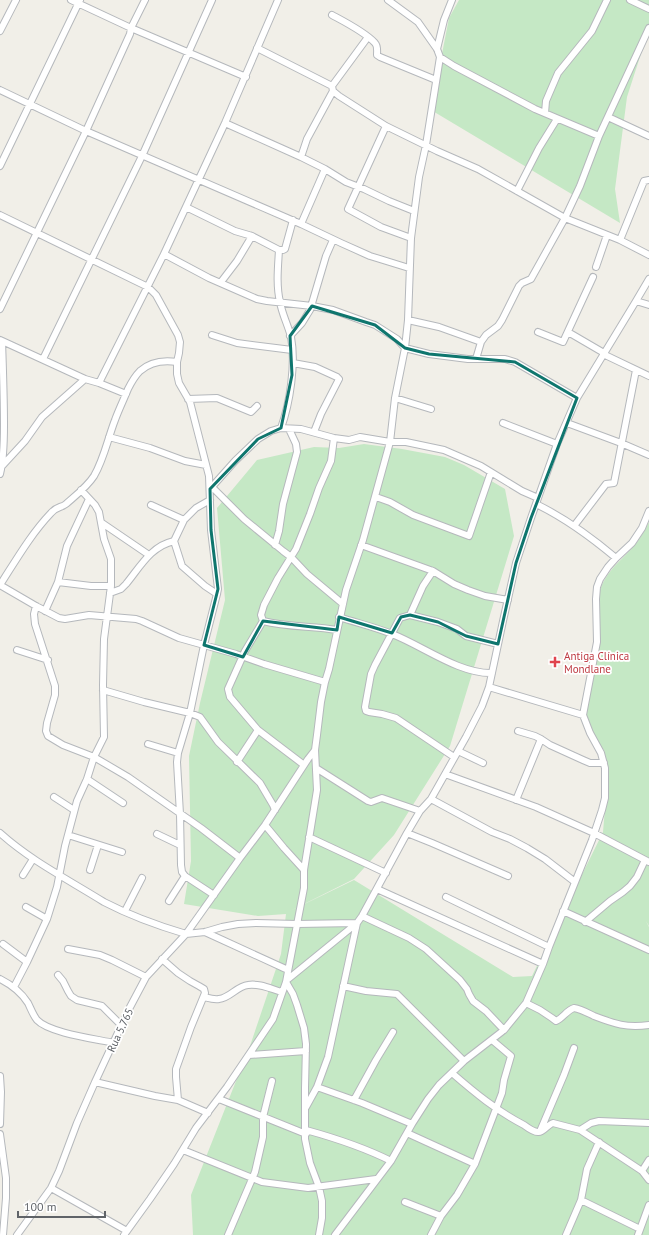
<svg xmlns="http://www.w3.org/2000/svg" width="649" height="1235" viewBox="0 0 649 1235" font-family="'PT Sans',sans-serif">
<style>
.green{fill:#c5e8c5}
.lines{fill:none;stroke-linecap:round;stroke-linejoin:round}
.minor-casing{stroke:#b5b8bc;stroke-width:8}
.minor{stroke:#fff;stroke-width:6}
.marked{fill:none;stroke:#0f766e;stroke-width:3;stroke-linejoin:round}
.health-dot{fill:#e0444e;stroke:#fff;stroke-width:1.5}
.labels{text-anchor:middle;dominant-baseline:central;stroke-width:3.5;stroke-linejoin:round;paint-order:stroke}
.health-label{font-size:11px;fill:#be3a42;stroke:#fff;text-anchor:start}
.street-label{font-size:11px;fill:#5f6368;stroke:#fff}
</style>
<rect width="100%" height="100%" fill="#f1efe8"/>
<!-- green -->
<path class="green" d="M459 0H649V29L627 97 615 189 620 223 431 110 449 18Z
M364 444 402 449 445 457 464 465 505 489 514 536 450 746 394 835 354 879 290 911 354 880 513 977 532 976 603 832 608 773 604 750 597 743 585 714 592 682 598 600C602 571 622 562 638 541 642 535 646 528 649 522V926L646 921 649 927V1235H193L191 1195 251 1043 281 954 286 914 258 916 184 904 191 861 189 756 200 703 225 600 217 508 257 460 314 447 339 448Z"/>
<g class="lines">
<!-- minor casing -->
<g class="minor-casing">
<path id="minor" d="M71 0 131 28 246 77
M388 0 418 22 437 49 440 57 454 66 535 109 599 136
M630 0 649 9
M332 15C345 22 365 32 375 43 378 46 377 51 377 55L380 57 436 80
M0 31 16 0
M257 48 332 86 333 91 339 96 386 126 437 151 478 169 565 218 620 240 649 255
M437 49 444 20 452 0
M332 86 368 37
M0 90 86 131 301 224 341 243 370 256 409 268
M545 113 546 101 558 73 592 31 607 0
M608 117 649 136
M225 123 301 157 325 169 346 182 364 189 389 201 414 211
M386 126 348 209 381 227 411 238
M301 157 307 139 333 91
M0 166 80 0
M517 191 539 148 557 119
M186 207 235 231 252 236 279 250H283L285 249 293 220
M0 215 148 287 156 295 178 335 180 342 179 353 177 362V374L179 383 190 402 209 476 211 530 218 589 217 594 204 645 190 713 178 753 177 762 180 814 181 865 182 872 185 876 214 895
M301 224 325 169
M620 240 644 181 649 180
M279 250C278 267 276 285 280 302 282 314 288 325 291 337 296 363 290 403 281 428
M164 254 209 278 257 299 267 301 312 306 333 310 366 322 375 325 397 339 405 348 429 354 468 359H505L515 362 577 398
M596 267 607 235
M649 279 636 301 649 305
M221 282 237 261 252 236
M0 309 86 131 130 34 131 28 145 0
M408 320 439 327 481 342
M538 332 563 342 593 277
M568 332 604 353
M212 335 237 343 292 350
M290 336 302 323 310 310 326 256 333 240
M0 340 85 379 99 383 126 394
M603 354 649 376
M43 359 142 156 212 0
M476 359 481 342 486 335 498 326 502 320 519 286 522 283 531 279 565 218 580 186 599 136 649 28
M293 363 315 367 337 377 339 379 321 414 314 432
M99 383 164 254 225 123 278 0
M395 398 431 409
M188 399 217 398 251 412 257 406
M503 423 557 444
M567 423 621 443 649 455
M109 437 150 448 185 461 206 465
M2 466 25 441 42 417 85 379
M0 474C4 458 4 441 4 425 4 397 3 369 2 341
M212 487 244 519 283 551 291 557 307 574 343 604
M210 489 235 461 258 439 271 431 281 428 301 429 334 438 349 440 360 437 390 442H406L444 450 481 466 522 491 538 498
M376 497 390 502 413 515 469 536 491 472
M210 500 196 508 184 520 174 541 182 566 205 586 217 594
M536 504C565 518 591 537 616 558
M151 505 184 520
M102 523 149 555
M574 526 606 484 614 483 636 370
M275 545 279 531 283 504 297 452 296 444 289 429
M361 545 433 571 454 584 468 590 485 596 508 600
M433 571 423 586 410 615 400 618 375 665 371 674 365 707 366 711 369 712 382 714 396 718 454 757
M58 582 91 586H111
M0 585 36 606 59 618 65 619 89 615 136 619 142 621 179 638 236 654 264 664 325 682
M0 585C16 560 31 534 51 513 57 506 61 508 66 504 75 496 87 487 94 476 104 459 108 438 115 420 119 409 124 399 128 389 131 383 135 376 140 371 150 362 164 360 177 362
M110 593 121 589 126 584C140 567 151 546 174 541
M36 606 34 614 35 624 55 686V695L47 723 46 731 48 736 63 745 94 757 128 777 201 828 240 858
M45 611 58 582 67 546 89 499
M410 615 438 622 457 629 466 636 498 644
M339 617C357 623 375 627 392 634 423 646 459 674 492 673
M263 621C287 627 312 626 337 630
M17 650 48 660
M489 687 583 715
M103 690 144 702 190 713 200 717 218 742 260 783 273 805 275 810
M518 731 535 736 541 739 550 745 583 760 590 763H604
M148 744 178 753
M458 751 483 763
M237 762 258 730
M304 765 258 730 230 697 228 689 245 651 263 621 261 615 264 605 278 578 296 549 310 514 319 488 331 461 334 438
M316 768 368 801 371 802 382 798 420 811
M445 774 536 807 594 833 649 862
M87 779 123 803
M54 797 74 810
M431 799 492 832 510 839 527 848 545 859 575 882
M516 800 541 739
M265 825 284 848 304 870
M0 833C31 861 69 880 104 902 129 915 159 926 186 934L240 858 265 825 308 759 315 750
M407 833 432 843 508 876
M157 834 180 845
M68 835 122 852
M309 837 386 873
M90 870 98 845
M23 875 33 859
M377 889 543 964
M446 897 549 947
M169 901 185 876
M26 907 47 919
M125 911 142 878
M563 911 649 950
M362 916 409 938 426 949 460 980 467 989 469 994 473 1001 486 1011 504 1030
M585 922 610 901 623 892 630 886 637 877 645 860
M205 932 288 970
M3 944 27 962
M68 949 100 955 112 960 146 977
M162 959 178 973 190 981 199 986 204 989 205 993 191 1027 176 1069V1077L178 1100
M58 975 63 981 68 991 71 996 77 1000 102 1006 122 1026
M0 979C12 985 21 992 28 1003 31 1009 33 1015 37 1020 49 1033 96 1039 114 1043
M287 980 357 923 362 916 407 833 420 811 431 799 466 737 482 706 489 687 503 621 516 563 531 518 557 444 577 398 636 301
M286 982 293 994 297 1005 304 1028 306 1044 305 1088V1139L310 1163 319 1187 322 1201V1218L319 1235
M343 986 366 991 397 994 464 1061
M14 987 27 962 47 919 57 887 65 846 77 801 87 779 94 757 104 737 103 685 104 639 111 586V559L104 539 99 512 95 505 81 490
M204 997C208 998 214 1000 219 999 230 998 237 986 248 985 259 983 271 989 282 992
M526 1003 540 1010 552 1018 556 1021C563 1018 567 1010 574 1008 581 1009 588 1013 594 1016 615 1024 626 1028 649 1025
M249 1055 306 1051
M452 1073C475 1093 497 1111 524 1125 528 1128 534 1132 538 1132 543 1133 547 1125 553 1123L580 1130 591 1123 599 1121 649 1123
M0 1076 1 1092 0 1124
M95 1082 155 1096 178 1100 208 1113
M317 1087 362 1103 412 1124
M219 1099 306 1134
M354 1100 376 1060 393 1032
M306 1107 317 1087 328 1057 357 923
M541 1129 564 1075 574 1048
M306 1130C335 1138 363 1147 391 1161
M580 1130 642 1171 649 1180
M407 1133 475 1164
M0 1134 6 1178V1198L3 1235
M183 1150 262 1182 308 1188 376 1179
M642 1171 649 1160
M51 1188 127 1231
M581 1200 640 1229
M405 1202 441 1216
M17 1235 51 1188 59 1171 77 1123 95 1082 129 1009 146 977 186 934 205 932 222 927 238 924 256 923 297 924 356 923
M124 1235 150 1199 174 1164 196 1128 227 1087 273 1019 286 982 304 888V870L317 790 315 750 317 735 321 702 325 682 329 669 346 590 363 540 390 442 395 398 405 348 408 320 411 238 419 177 426 145 440 57
M228 1235 255 1172 263 1137V1117L272 1081
M335 1235 391 1161 412 1124 428 1099 439 1085 464 1061 504 1030 526 1003 543 964 549 947 592 840 602 810 605 798V768L601 753 590 733 583 715 597 642 596 599 597 587 600 579 608 567 616 558 632 543 642 528 649 511
M431 1235 441 1216 457 1195 475 1164 502 1093 504 1080 511 1056 492 1040
M566 1235 581 1200 587 1169 599 1142
M638 1235 649 1205"/>
</g>
<!-- minor -->
<use href="#minor" class="minor"/>
</g>
<!-- marked area -->
<path class="marked" d="M312 306 375 325 405 348 429 354 515 362 577 398 531 518 516 563 498 644 466 636 438 622 410 615 401 617 392 633 339 617 337 630 263 621 243 657 204 645 218 589 211 530 210 489 258 439 281 428 292 375 290 336Z"/>
<!-- markers -->
<path class="health-dot" d="M553 656h4v4h4v4h-4v4h-4v-4h-4v-4h4z"/>
<g class="labels">
<!-- health labels -->
<g class="health-label">
<text x="564" y="656">Antiga Clínica<tspan x="564" dy="13">Mondlane</tspan></text>
</g>
<!-- street labels -->
<g class="street-label">
<text transform="translate(120 1030) rotate(-65)">Rua 5.765</text>
</g>
</g>
<!-- scale -->
<path d="M18 1211v6h87v-6" fill="none" stroke="#5f6368" stroke-width="2"/>
<text x="24" y="1211" font-size="12" fill="#5f6368" stroke="#ffffff" stroke-width="3" paint-order="stroke">100 m</text>
</svg>
